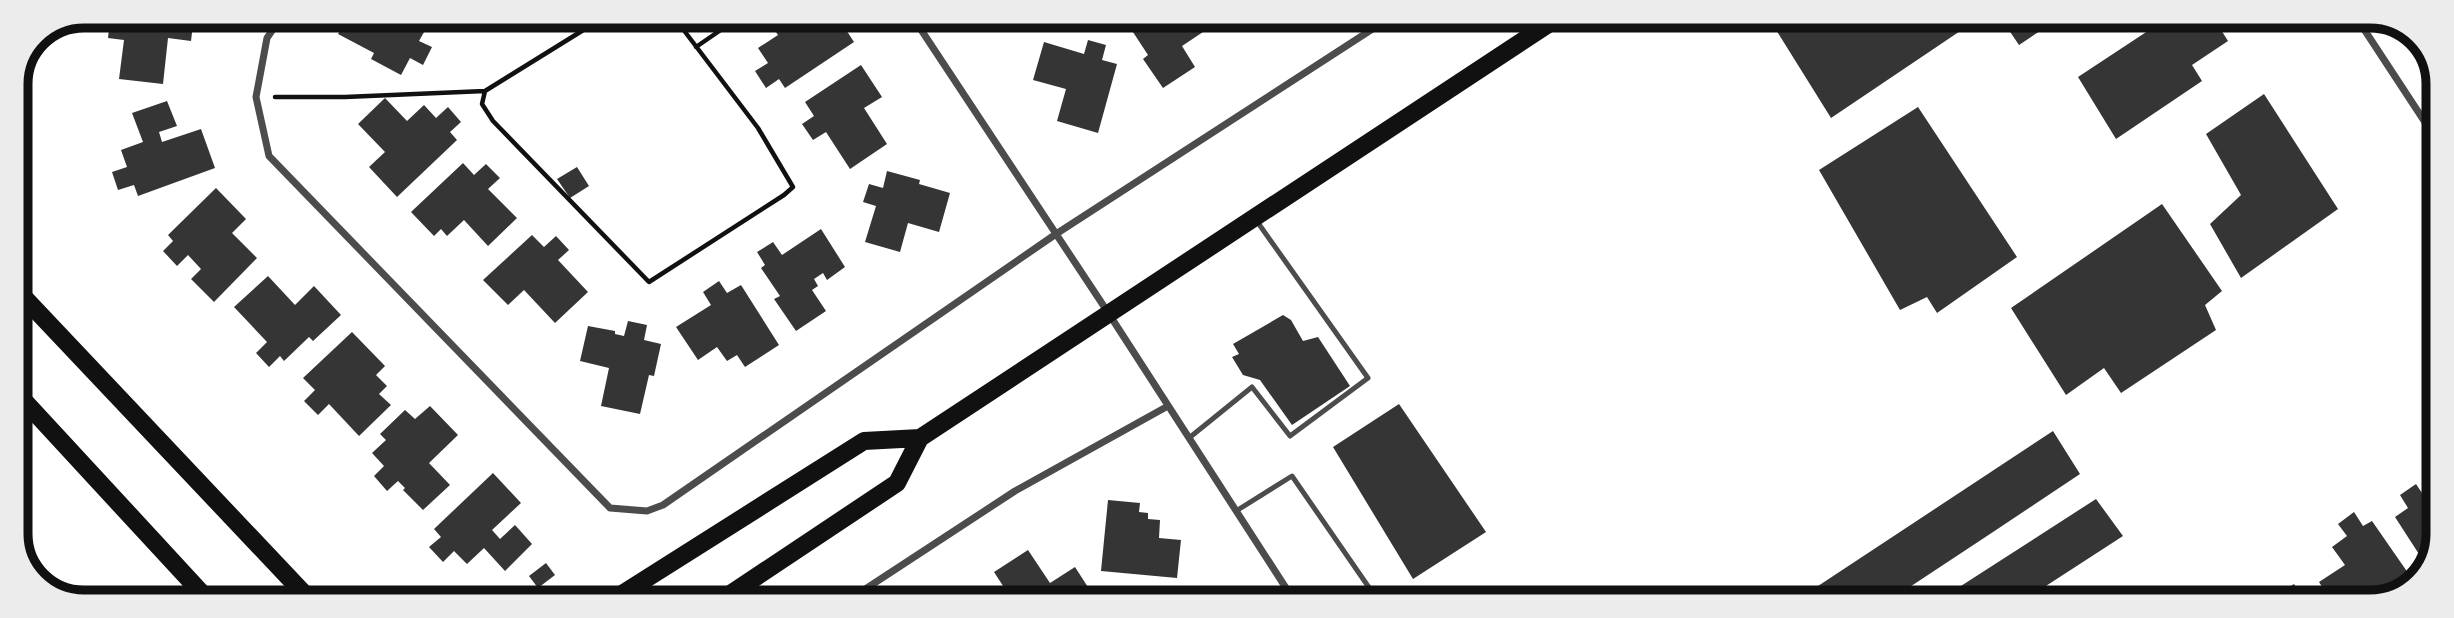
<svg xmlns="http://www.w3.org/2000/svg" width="2454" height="618" viewBox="0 0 2454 618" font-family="'Fira Sans Condensed',sans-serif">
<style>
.building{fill:#353535}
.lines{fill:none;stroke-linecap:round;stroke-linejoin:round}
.path{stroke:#111;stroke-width:4.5}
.service{stroke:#4c4c4c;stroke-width:5}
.minor{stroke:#4c4c4c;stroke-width:7}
.primary{stroke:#111;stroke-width:18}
.rim{fill:none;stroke:#111;stroke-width:9}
</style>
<rect width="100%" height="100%" fill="#fff"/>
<!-- building -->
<path class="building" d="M126 16H194L191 41 168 38 163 84 119 79 124 40 108 38 110 18 125 20Z
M348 16H433L419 41 432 47 423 65 410 58 401 75 371 59 374 53 338 34Z
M475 16H496L481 26Z
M765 16H837L854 42 785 88 779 79 766 88 755 71 768 63 758 48 778 35Z
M1129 16H1209L1215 24 1182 46 1195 67 1163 88 1143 59 1148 55 1129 26 1133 23Z
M1768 17H1981L1831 118Z
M2000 17H2061L2019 45Z
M2169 17H2213L2228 41 2192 65 2202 81 2116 139 2078 77Z
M1088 40 1106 45 1102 60 1117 64 1098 133 1057 121 1066 89 1033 80 1044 42 1084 54Z
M861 65 882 97 864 108 887 144 850 169 826 132 813 140 802 124 814 116 805 102Z
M2264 94 2338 209 2241 278 2210 224 2241 195 2206 134Z
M385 98 407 121 424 105 436 118 448 107 461 122 450 132 457 140 397 197 369 167 385 152 358 124Z
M167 101 177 126 159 132 162 142 201 129 215 168 138 196 134 185 118 190 112 172 127 167 121 150 143 142 132 113Z
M1918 107 2017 257 1937 313 1927 297 1900 310 1819 170Z
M463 163 474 175 486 164 500 178 488 189 517 218 488 246 464 220 447 236 441 229 434 236 411 212Z
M577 167 589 186 570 198 557 179Z
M887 171 920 180 919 184 950 193 939 232 908 223 900 252 865 242 876 206 863 202 869 184 883 188Z
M216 188 246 219 232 233 257 258 214 302 191 279 201 269 188 255 177 266 163 251 173 241 168 235Z
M2162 204 2222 291 2205 305 2216 330 2121 393 2104 368 2066 395 2011 308Z
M821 229 845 267 827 280 823 273 814 279 818 286 812 290 826 311 796 331 774 299 780 296 761 268 765 265 757 252 773 242 782 255Z
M532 235 544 247 556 236 569 250 558 260 588 292 555 323 524 290 508 305 483 280Z
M268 276 295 305 314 286 341 315 313 341 309 337 284 361 280 356 269 367 256 353 267 342 234 307Z
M719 281 727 293 741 285 779 345 745 367 737 355 727 361 717 347 698 360 676 327 711 305 703 292Z
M1283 315 1291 320 1303 341 1318 337 1350 386 1292 425 1260 380 1243 375 1232 357 1239 354 1233 344Z
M628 321 647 325 644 340 661 344 654 376 649 375 640 414 601 406 609 368 580 361 588 326 615 331V334L624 336Z
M352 332 385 366 376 375 387 386 379 394 391 405 359 436 329 404 318 415 304 401 315 390 303 378Z
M1399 404 1486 532 1413 579 1333 447Z
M430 406 458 435 429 463 450 485 423 510 403 490 405 488 398 481 387 491 374 476 384 466 372 453 386 440 380 434 405 410 415 419Z
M2053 431 2080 474 1990 534 1887 602H1827L1815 588Z
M493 473 521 503 492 530 500 539 515 525 532 544 505 571 484 548 467 564 454 551 443 562 429 547 441 537 434 529Z
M2416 484 2424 496 2437 488V548L2426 565 2395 517 2408 508 2400 495Z
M2096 499 2123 536 2021 602H1936Z
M1108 500 1140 503 1139 512 1148 513V519L1160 520 1159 538 1181 540 1177 578 1101 571Z
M2354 512 2363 526 2372 521 2415 583 2412 588 2376 600 2370 592 2356 602H2332L2319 582 2345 565 2332 547 2347 536 2338 524Z
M1028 550 1050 583 1075 567 1095 598 1089 601H998L994 595 1005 589 994 572Z
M546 563 555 575 538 588 529 576Z
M2294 584 2306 602H2266Z
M2251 594 2256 602H2238Z"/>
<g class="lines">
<!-- path -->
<path class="path" d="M696 47 741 16
M485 91 482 104 493 121 649 282 784 195 793 187 758 128 673 16
M275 97H345L485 91 606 16"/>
<!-- service -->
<path class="service" d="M1189 438 1252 387 1290 436 1368 378 1256 220
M1236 511 1292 476 1370 589 1353 602"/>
<!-- minor -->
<path class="minor" d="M282 16 267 38 256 97 269 156 610 508 647 511 663 505 1056 234 1391 17
M912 16 1109 314 1295 602
M2356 17 2438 142
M847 601 1015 491 1168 406"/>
<!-- primary -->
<path class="primary" d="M16 289 311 601
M16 392 209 601
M611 601 864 441 920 438 1559 17
M720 601 897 483 920 438"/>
</g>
<!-- crop -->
<path d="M0 0H2454V618H0ZM84 28H2370A56 56 0 0 1 2426 84V534A56 56 0 0 1 2370 590H84A56 56 0 0 1 28 534V84A56 56 0 0 1 84 28Z" fill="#ececec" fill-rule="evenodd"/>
<path class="rim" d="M84 28H2370A56 56 0 0 1 2426 84V534A56 56 0 0 1 2370 590H84A56 56 0 0 1 28 534V84A56 56 0 0 1 84 28Z"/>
</svg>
